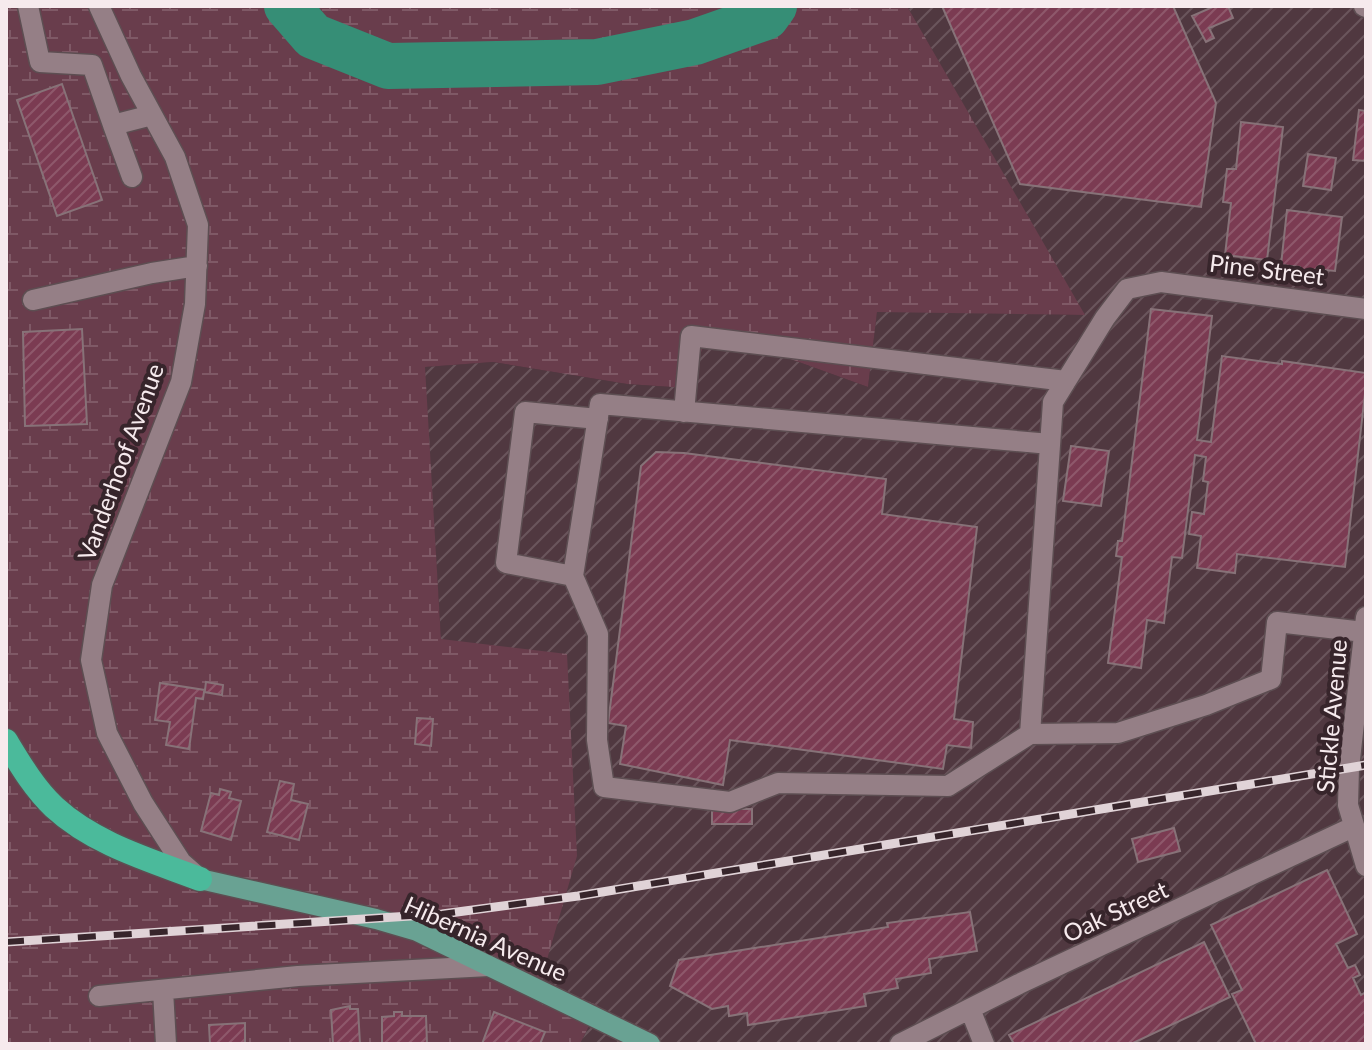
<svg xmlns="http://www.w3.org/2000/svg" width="1372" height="1050" viewBox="0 0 1372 1050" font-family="Lato,sans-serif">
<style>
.industrial{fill:url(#industrial-furrows)}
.wetland{fill:url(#wetland-marsh)}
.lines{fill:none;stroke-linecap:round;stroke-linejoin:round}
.river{stroke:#368e76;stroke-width:46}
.building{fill:url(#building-hatch);stroke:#877278;stroke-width:2}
.minor-casing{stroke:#5d4e52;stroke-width:23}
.major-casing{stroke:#5d4e52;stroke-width:23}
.highway-casing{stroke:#5d4e52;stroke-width:27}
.minor{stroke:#957f86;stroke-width:20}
.major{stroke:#69a293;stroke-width:20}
.highway{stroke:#4bba9b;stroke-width:24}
.rail-casing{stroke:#e0d3d7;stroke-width:9}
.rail{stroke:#37252b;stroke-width:6;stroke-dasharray:18;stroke-linecap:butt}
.labels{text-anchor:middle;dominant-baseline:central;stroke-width:8;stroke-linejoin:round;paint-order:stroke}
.street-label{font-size:24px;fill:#f6eaed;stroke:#37252b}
</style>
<defs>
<pattern id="industrial-furrows" width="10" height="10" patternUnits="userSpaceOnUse" patternTransform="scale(2)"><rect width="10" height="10" fill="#503840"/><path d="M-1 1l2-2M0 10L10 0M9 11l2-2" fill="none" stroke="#6a555c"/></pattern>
<pattern id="wetland-marsh" width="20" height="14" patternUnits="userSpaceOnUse" patternTransform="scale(2)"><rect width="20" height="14" fill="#693d4c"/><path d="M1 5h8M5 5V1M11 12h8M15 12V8" fill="none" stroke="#7f5966"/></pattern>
<pattern id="building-hatch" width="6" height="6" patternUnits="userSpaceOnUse" patternTransform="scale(2)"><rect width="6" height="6" fill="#7b3b52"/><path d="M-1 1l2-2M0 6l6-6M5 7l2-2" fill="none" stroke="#8e586b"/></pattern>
</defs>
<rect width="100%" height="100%" fill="#412f35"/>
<!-- industrial -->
<path class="industrial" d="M907 6H1366V1044H580L599 1006 541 981 441 639 424 367 493 362 627 384 687 388 710 330 868 387 877 311 1084 315Z"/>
<!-- wetland -->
<path class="wetland" d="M6 6H907L1085 315 877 312 868 387 710 330 687 388 627 384 493 362 425 367 441 639 567 654 577 856 541 980 599 1006 580 1044H6Z"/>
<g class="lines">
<!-- river -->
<path class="river" d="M287 6 313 36 388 66 597 62 695 42 766 17 774 6"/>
</g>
<!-- building -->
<path class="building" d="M942 6H1173L1216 103 1201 207 1020 184Z
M1215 6H1228L1233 18 1209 28 1214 38 1206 42 1192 16Z
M62 84 102 200 57 216 17 100Z
M1359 110 1366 111V161L1353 160Z
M1241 122 1283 127 1267 260 1225 255 1231 203 1223 202 1227 169H1236Z
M1308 154 1336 158 1331 190 1303 186Z
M1287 210 1342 217 1335 271 1316 269 1315 274 1300 273V267L1281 265Z
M1151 309 1212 316 1197 440 1211 442 1222 356 1282 364V361L1366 373V385L1345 567 1237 554 1235 573 1197 568 1201 536 1189 534 1192 512 1204 514 1208 482 1203 481 1206 457 1195 455 1182 558 1172 557 1164 623 1147 620 1141 668 1108 663 1122 557 1116 556 1118 541H1122Z
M82 329 87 424 25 426 23 332Z
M1071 446 1109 451 1101 506 1063 501Z
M656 452 684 453 886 479 882 514 977 527 954 719 973 722 971 748 947 745 943 769 730 740 723 785 620 764 626 726 608 723 641 466Z
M206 682 223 685 222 695 204 692 203 699 196 698 189 749 166 745 170 722 155 720 160 683 205 690Z
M417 718 433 719 431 746 415 744Z
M280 781 294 784 291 800 308 804 299 840 267 832Z
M220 789 231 792 229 798 241 801 231 840 201 831 211 793 219 795Z
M712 809H752V824H712Z
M1174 828 1180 851 1138 862 1132 839Z
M1327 870 1357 934 1336 944 1348 968 1355 965 1360 975 1353 978 1361 995 1366 992V1044H1256L1232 994 1242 990 1211 925Z
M970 912 977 951 929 959 931 973 896 979 898 988 864 994 866 1006 748 1025 747 1013 729 1016 728 1006 712 1009 670 986 679 960 888 927 887 923Z
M1204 942 1230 997 1131 1044H1014L1009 1035Z
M350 1006V1009H358L360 1044H333L331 1010Z
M394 1012H402V1016H426L427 1044H382V1017L394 1016Z
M494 1012 545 1032 540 1044H482Z
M245 1023V1044H210L209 1025Z"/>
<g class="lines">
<!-- minor casing -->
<g class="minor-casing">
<path id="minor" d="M28 6 40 62 92 65 113 125 152 115
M99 6 131 76 175 157 198 225 195 304 181 382 102 585 91 660 107 733 143 803 181 862 197 876
M1364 6 1366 7
M113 125 132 177
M33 300 152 273 197 266
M684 412 691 336 1066 381
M573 576 506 563 525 412 598 419
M1366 617 1349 768 1348 805 1366 866
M1364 632 1277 622 1271 679 1206 705 1118 733 1030 734 1053 402 1105 318 1127 289 1161 282 1366 309
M1030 734 948 786 778 783 730 802 604 787 597 740 598 634 573 576 600 404 1050 444
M163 990 166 1044
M99 996 298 976 489 966
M970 1009 984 1044
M900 1044 1019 984 1353 827"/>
</g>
<!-- major casing -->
<g class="major-casing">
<path id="major" d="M200 879 376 919 417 931 650 1044"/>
</g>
<!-- highway casing -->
<g class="highway-casing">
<path id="highway" d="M6 741C20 764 34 788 54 807 94 844 150 860 200 879"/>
</g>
<!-- minor -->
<use href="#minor" class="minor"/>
<!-- major -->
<use href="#major" class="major"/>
<!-- highway -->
<use href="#highway" class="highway"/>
<!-- rail casing -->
<g class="rail-casing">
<path id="rail" d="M6 942 442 914 578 896 1366 765"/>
</g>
<!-- rail -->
<use href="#rail" class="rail"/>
</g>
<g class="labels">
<!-- street labels -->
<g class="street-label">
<text transform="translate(1267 269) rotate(7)">Pine Street</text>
<text transform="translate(120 462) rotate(-70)">Vanderhoof Avenue</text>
<text transform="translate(1331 716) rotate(-85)">Stickle Avenue</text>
<text transform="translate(1115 911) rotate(-25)">Oak Street</text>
<text transform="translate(486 938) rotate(24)">Hibernia Avenue</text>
</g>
</g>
<!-- border -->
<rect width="1372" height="1050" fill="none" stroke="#f6eaed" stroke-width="16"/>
</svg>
